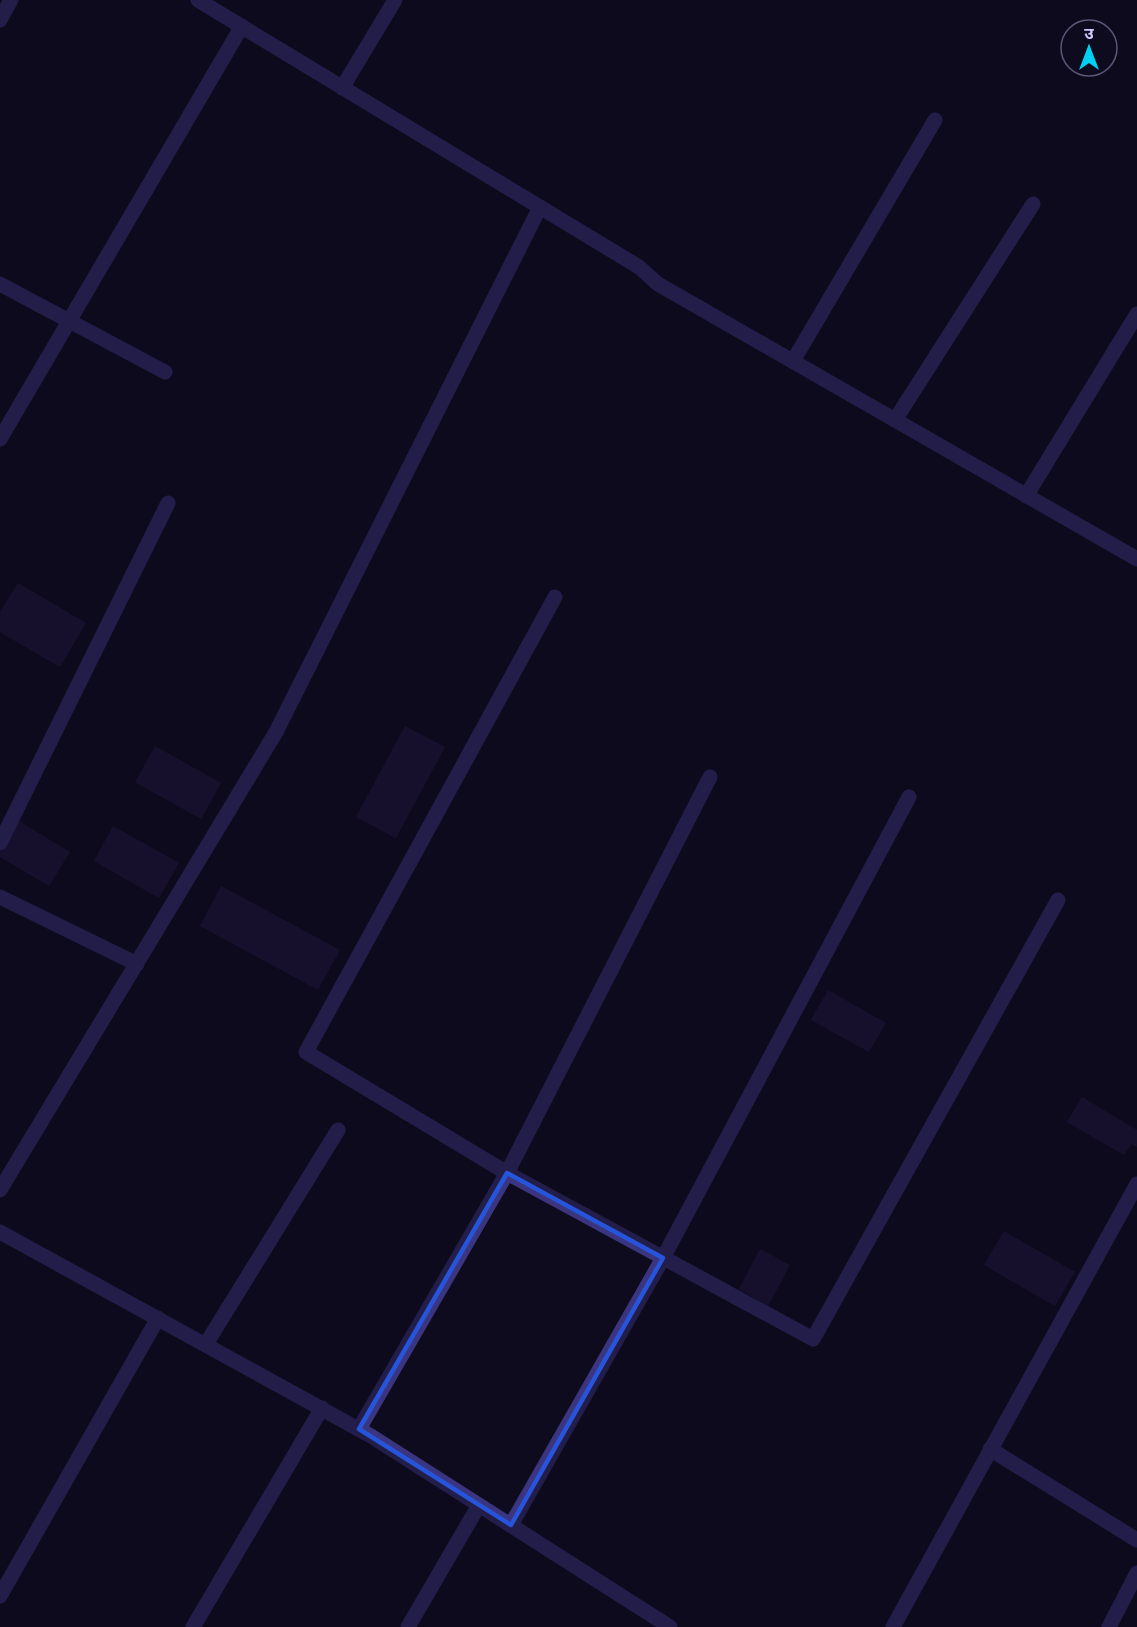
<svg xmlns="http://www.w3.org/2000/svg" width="1137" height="1627" viewBox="0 0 1137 1627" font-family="'Exo 2','Noto Sans Devanagari',sans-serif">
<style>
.building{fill:#211740}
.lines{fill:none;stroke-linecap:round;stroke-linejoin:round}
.street{stroke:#3b357f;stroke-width:15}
.marked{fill:none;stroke:#2654da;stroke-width:4.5;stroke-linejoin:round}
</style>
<rect width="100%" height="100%" fill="#0f0b1e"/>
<!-- building -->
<path class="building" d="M18 583 86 623 60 667 0 632V612Z
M405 726 445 747 396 838 356 817Z
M155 746 221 783 201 819 135 782Z
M15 819 70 852 49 886 0 857V844Z
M113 826 179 863 159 898 94 861Z
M221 886 340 950 318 990 200 926Z
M828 990 886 1023 869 1052 811 1020Z
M1082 1097 1137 1130V1147L1131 1144 1124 1155 1067 1122Z
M1004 1231 1075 1272 1055 1306 984 1265Z
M760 1249 790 1265 768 1306 739 1289Z"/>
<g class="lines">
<!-- street -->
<path class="street" d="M198 0 639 267 658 284 1137 559
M0 20 11 0
M342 88 395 0
M0 284 165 372
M793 361 935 120
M895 420 1033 204
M0 439 242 26
M1026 496 1137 314
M555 597 306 1052 507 1173 813 1339 1058 900
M0 843 168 503
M0 897 137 964
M0 1190 276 732 540 207
M0 1232 371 1436 670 1627
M206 1344 338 1130
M359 1429 507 1173 710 777
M990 1449 1137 1540
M511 1525 663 1258 909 797
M0 1596 158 1318
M193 1627 322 1408
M408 1627 479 1505
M893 1627 1137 1184
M1109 1627 1137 1573"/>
</g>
<!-- marked area -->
<path d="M0 0H1137V1627H0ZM507 1173 663 1258 511 1525 359 1429Z" fill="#0f0b1e" fill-opacity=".55" fill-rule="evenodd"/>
<path class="marked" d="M507 1173 663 1258 511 1525 359 1429Z"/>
<!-- north arrow -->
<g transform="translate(1089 48)"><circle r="28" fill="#0f0b1e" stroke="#5d5778" stroke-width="1.5"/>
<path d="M0-4.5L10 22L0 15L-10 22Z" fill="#00d1f4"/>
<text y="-9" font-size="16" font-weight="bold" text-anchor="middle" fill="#d1c9ff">उ</text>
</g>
</svg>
